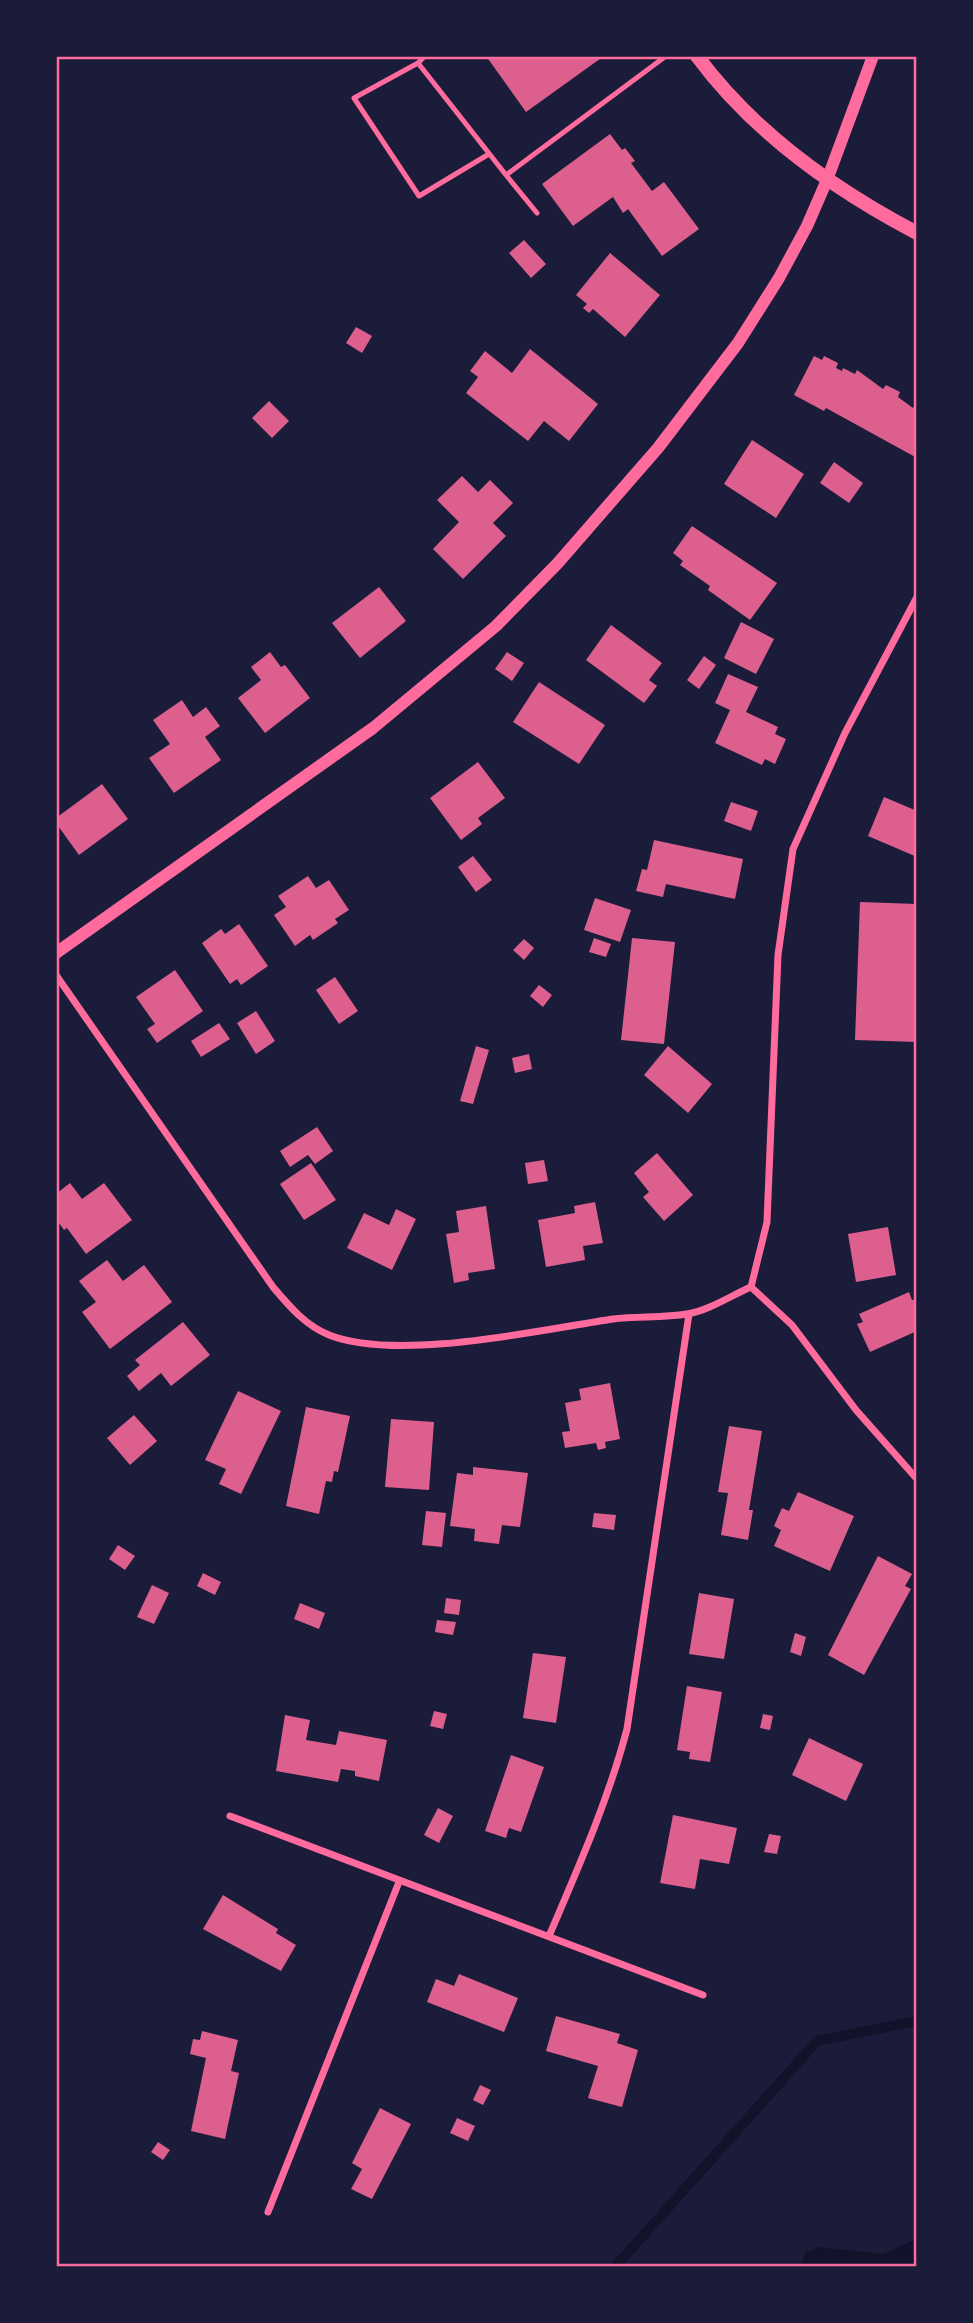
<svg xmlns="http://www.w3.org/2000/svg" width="973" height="2323" viewBox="0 0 973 2323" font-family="Cabin,sans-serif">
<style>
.water{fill:#12122b}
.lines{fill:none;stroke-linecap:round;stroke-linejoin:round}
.stream{stroke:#12122b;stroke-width:10}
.building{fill:#dd5f8e}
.service{stroke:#ff6b9d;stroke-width:5}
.minor{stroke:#ff6b9d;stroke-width:7}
.tertiary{stroke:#ff6b9d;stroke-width:12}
.secondary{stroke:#ff6b9d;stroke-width:14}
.neatline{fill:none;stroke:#ff6b9d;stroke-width:2.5}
</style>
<rect width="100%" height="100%" fill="#1b1b3a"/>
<!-- water -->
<path class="water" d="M917 2239V2267H800L806 2252 820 2247 883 2254Z"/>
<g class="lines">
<!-- stream -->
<path class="stream" d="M615 2267 817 2041 917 2021"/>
</g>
<!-- building -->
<path class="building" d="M486 56H604L526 112Z
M610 134 622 150 625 148 635 161 631 163 652 191 664 182 699 229 662 256 628 209 623 213 613 197 573 226 542 184Z
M524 240 546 264 531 278 509 253Z
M610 253 660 295 625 337 593 309 589 313 583 308 587 304 576 295Z
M356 327 372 336 362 353 346 343Z
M530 349 598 404 569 441 544 421 528 441 466 393 478 377 470 371 485 351 512 373Z
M814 356 822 360 824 356 838 363 836 368 842 371 843 368 855 374 857 370 883 389 886 385 900 392 898 397 913 408 917 401V458L826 408 824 411 794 395Z
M269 401 289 421 272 438 252 418Z
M752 440 804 474 776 518 724 484Z
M834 462 863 483 849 503 820 483Z
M462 476 478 492 490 480 513 503 493 523 506 536 463 579 433 549 459 522 437 500Z
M692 526 777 583 750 620 708 590 710 586 680 565 683 561 673 553Z
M379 587 406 621 360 658 332 623Z
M741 622 774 639 756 674 724 658Z
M611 625 662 663 649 680 657 686 644 703 586 660Z
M270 652 281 667 285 665 310 698 265 733 238 698 261 680 251 667Z
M507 652 524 663 512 681 495 669Z
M704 656 716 665 699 689 687 680Z
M728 674 758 687 746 712 778 727 775 734 786 739 775 764 765 759 762 765 715 743 730 710 715 703Z
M539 682 605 725 579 764 513 722Z
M182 700 193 717 206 707 220 726 205 737 221 760 174 793 149 758 170 744 153 720Z
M478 762 505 798 478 818 482 824 461 840 430 798Z
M102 784 128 819 79 855 56 823V818Z
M884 797 917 811V857L868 836Z
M731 802 758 811 751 831 724 821Z
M654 840 743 859 735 899 666 884 663 897 636 891 642 869 647 870Z
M473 856 492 880 476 892 458 867Z
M308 876 316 888 329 880 349 910 335 919 338 923 313 940 310 935 295 946 274 915 286 907 278 896Z
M595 898 631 910 620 942 584 930Z
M860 902 917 904V1042L855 1040Z
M239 924 268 966 241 985 237 979 230 984 202 943 221 929 225 934Z
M594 938 611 944 606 957 589 952Z
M632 938 675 942 664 1044 621 1040Z
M524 939 534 948 524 960 513 950Z
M175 970 203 1011 157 1043 147 1029 155 1024 136 997Z
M335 977 358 1011 339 1024 316 990Z
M539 985 552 995 543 1007 530 996Z
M256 1011 275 1041 256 1054 237 1023Z
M219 1023 230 1039 201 1057 191 1041Z
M476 1046 489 1050 473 1104 460 1101Z
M668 1046 712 1084 688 1113 644 1075Z
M529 1054 532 1069 515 1073 512 1058Z
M317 1127 333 1151 315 1164 308 1155 290 1167 280 1151Z
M657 1153 693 1195 664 1221 643 1197 649 1192 634 1173Z
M544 1160 548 1181 528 1184 525 1163Z
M311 1163 336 1200 304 1220 280 1184Z
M70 1183 82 1199 104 1183 132 1220 86 1254 67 1228 64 1230 59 1223 56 1225V1194Z
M595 1202 603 1243 583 1246 585 1260 546 1267 538 1220 575 1213 574 1206Z
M486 1206 495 1269 468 1273 469 1280 454 1283 446 1234 459 1232 456 1211Z
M396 1209 416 1219 392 1270 347 1248 364 1213 389 1225Z
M888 1227 896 1275 856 1282 848 1234Z
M107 1260 123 1281 144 1265 172 1302 110 1349 82 1312 96 1302 79 1281Z
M909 1292 912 1300 917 1299V1331L870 1352 857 1324 863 1322 859 1314Z
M183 1322 210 1355 171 1386 161 1373 139 1391 127 1376 140 1365 135 1360Z
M610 1383 620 1439 605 1442 606 1448 598 1450 596 1443 565 1448 562 1432 570 1431 565 1403 581 1400 579 1389Z
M238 1391 281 1411 241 1494 219 1484 226 1469 205 1460Z
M306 1407 350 1416 338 1472 334 1471 332 1482 326 1481 319 1514 286 1506Z
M134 1415 157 1441 130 1465 107 1438Z
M391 1419 434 1422 429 1490 385 1487Z
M729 1426 762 1431 749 1510H753L748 1540 721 1535 728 1493 718 1492Z
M473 1467 528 1473 520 1527 502 1525 499 1544 474 1541 475 1529 450 1526 457 1473 473 1475Z
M798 1492 854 1516 830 1571 774 1546 781 1530 774 1526 782 1508 789 1511Z
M426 1511 446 1513 442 1547 422 1545Z
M594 1513 616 1515 614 1530 592 1527Z
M118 1545 135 1556 125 1570 109 1559Z
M878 1556 912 1574 905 1586 911 1589 864 1675 828 1655Z
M203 1573 221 1582 215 1595 197 1586Z
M152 1585 169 1593 154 1624 137 1617Z
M699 1593 734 1599 724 1659 689 1654Z
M446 1598 461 1600 459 1615 444 1613Z
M300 1603 325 1613 319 1629 294 1619Z
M437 1620 456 1622 453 1635 435 1632Z
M795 1633 806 1637 801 1656 790 1652Z
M533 1653 566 1657 556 1723 523 1718Z
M687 1686 722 1692 710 1762 689 1759 690 1752 677 1750Z
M434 1711 447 1714 443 1729 430 1726Z
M763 1714 773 1716 770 1730 760 1728Z
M285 1715 310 1720 306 1740 336 1745 339 1731 387 1740 379 1781 355 1776V1771L341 1769 338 1782 276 1771Z
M809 1738 863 1764 846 1801 792 1775Z
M511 1755 544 1767 521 1832 509 1828 506 1838 485 1831Z
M438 1808 453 1816 439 1843 424 1835Z
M673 1815 737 1828 729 1864 700 1859 695 1889 660 1883Z
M769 1834 781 1836 777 1854 764 1852Z
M223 1895 278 1929 276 1933 296 1945 281 1971 203 1929Z
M459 1974 518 1998 504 2032 427 2002 436 1979 454 1986Z
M556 2016 620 2034 617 2043 638 2050 622 2107 588 2098 598 2066 546 2051Z
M202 2031 238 2040 231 2071 239 2073 225 2139 191 2131 206 2058 190 2054 193 2039 200 2040Z
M480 2085 491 2090 483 2105 473 2100Z
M380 2108 411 2124 372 2199 351 2189 362 2169 352 2163Z
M457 2118 475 2126 468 2141 450 2133Z
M158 2142 170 2150 163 2160 151 2152Z"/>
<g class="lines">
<!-- service -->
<path class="service" d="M425 56 418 63 506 175 666 56
M418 63 354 98 419 196 489 154
M506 175 537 213"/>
<!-- minor -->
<path class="minor" d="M56 975 273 1287C290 1307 305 1325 329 1335 398 1362 539 1330 613 1319 638 1316 663 1318 687 1314 708 1311 732 1295 751 1287L792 1325 856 1410 917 1479
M751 1287 767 1222 778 955 793 849 845 733 917 597
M230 1816 703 1995
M549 1936C578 1868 608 1801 627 1729L689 1314
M268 2212 399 1882"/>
<!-- tertiary -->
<path class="tertiary" d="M56 953 373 728 496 626 557 564 658 448 738 343 779 278 807 226 827 180 873 56"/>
<!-- secondary -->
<path class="secondary" d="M697 56C754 133 833 189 917 233"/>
</g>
<!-- border -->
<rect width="973" height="2323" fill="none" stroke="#1b1b3a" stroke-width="116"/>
<rect x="58" y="58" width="857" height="2207" class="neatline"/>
</svg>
